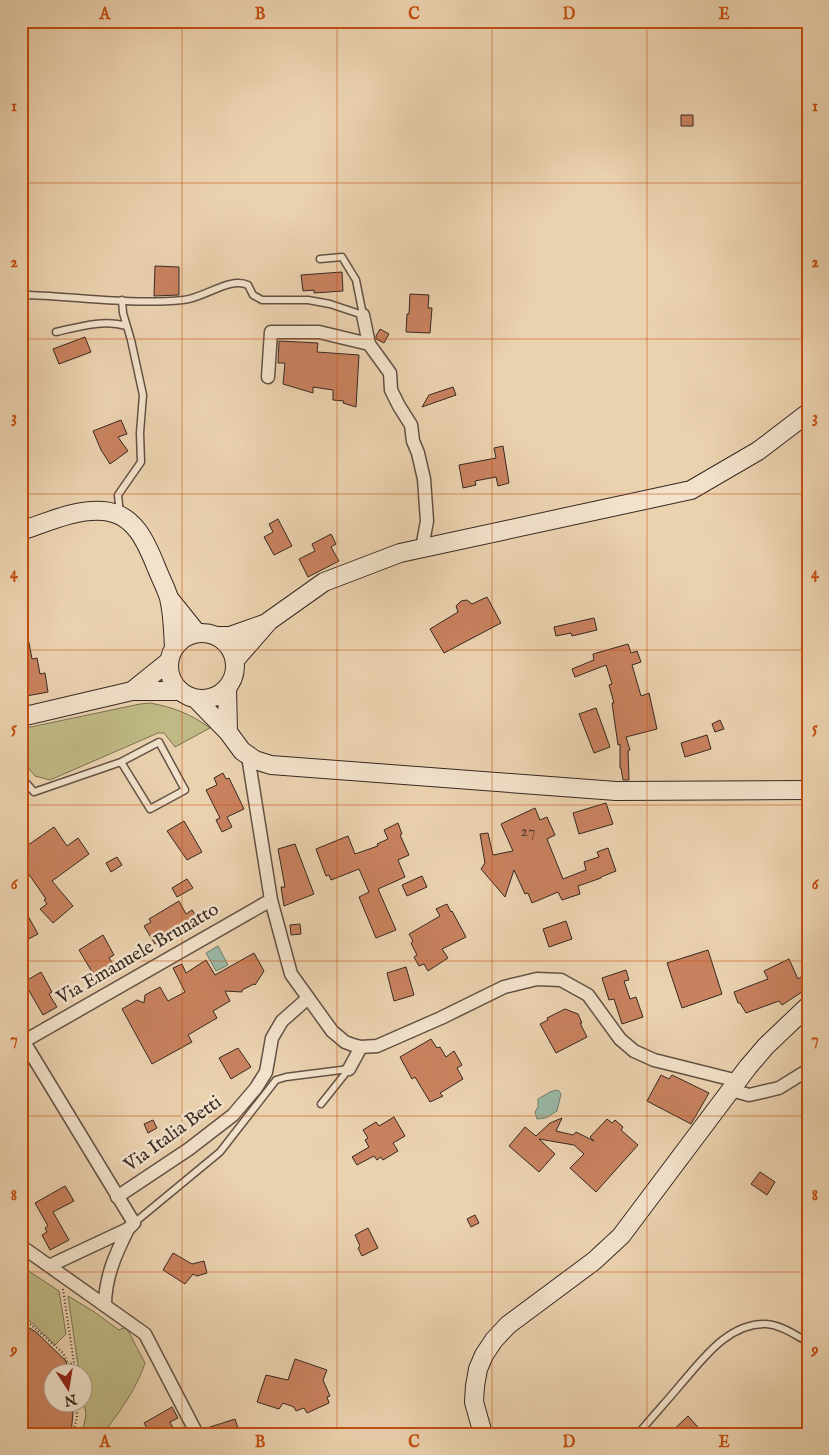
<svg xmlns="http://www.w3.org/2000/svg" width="829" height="1455" viewBox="0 0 829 1455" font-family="'IM FELL English',serif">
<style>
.green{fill:#bfba85;stroke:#7a7154}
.water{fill:#99b8a7;stroke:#717e72}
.building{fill:#c9825f;stroke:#362822}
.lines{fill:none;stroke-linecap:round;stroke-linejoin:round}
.lane-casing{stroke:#635245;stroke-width:9}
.street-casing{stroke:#635245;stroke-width:15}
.secondary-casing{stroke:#362822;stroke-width:20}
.path{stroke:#362822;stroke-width:2;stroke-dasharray:1 2.5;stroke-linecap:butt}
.lane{stroke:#f2e2cb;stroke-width:6}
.street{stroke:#f2e2cb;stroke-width:12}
.secondary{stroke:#f2e2cb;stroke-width:18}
.grid{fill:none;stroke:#c44f10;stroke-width:1;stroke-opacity:0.55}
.labels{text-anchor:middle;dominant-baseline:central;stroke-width:5;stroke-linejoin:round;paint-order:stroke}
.number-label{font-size:16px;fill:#5b3e31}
.street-label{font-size:19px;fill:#362822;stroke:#f2e2cb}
.neatline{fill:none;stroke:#c44f10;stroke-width:2}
.grid-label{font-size:16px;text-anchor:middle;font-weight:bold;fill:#c44f10}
</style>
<rect width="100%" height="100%" fill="#ebd2af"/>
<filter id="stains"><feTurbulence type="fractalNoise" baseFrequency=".004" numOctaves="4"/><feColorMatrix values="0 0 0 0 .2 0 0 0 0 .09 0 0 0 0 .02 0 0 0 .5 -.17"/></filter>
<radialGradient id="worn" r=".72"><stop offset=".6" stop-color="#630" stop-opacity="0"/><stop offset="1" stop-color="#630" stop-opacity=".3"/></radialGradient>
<!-- green -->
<path class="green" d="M150 703C173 707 191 714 210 728L175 747 164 733H158L50 780 35 776 21 759V729L140 704Z
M21 1266 59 1291 66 1334 55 1345 30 1321 21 1317Z
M68 1296 93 1311 119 1330 126 1327 145 1363C136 1390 120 1411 103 1434H82L86 1415 83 1393 82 1372H79Z"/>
<!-- water -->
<path class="water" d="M218 946 228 965 216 971 206 953Z
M556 1090 559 1091 561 1094 557 1111 546 1118 537 1119 535 1112 538 1107V1099L550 1092Z"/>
<!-- building -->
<path class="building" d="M681 115H693V126H681Z
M155 266 179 267V295L154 296Z
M342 272 343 291 314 293V290L303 291 301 275Z
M410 294 429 295 428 308H432L430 333 406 332 407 314H409Z
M380 329 389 334 384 343 376 339V336Z
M85 337 91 352 59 364 53 349Z
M279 341 318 343 317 352 359 355 356 407 343 403 344 401 333 400V390L313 387V393L283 384 285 363H278Z
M453 387 456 395 422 407 429 395Z
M121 420 127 434 118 437 128 451 110 464 101 450 93 431Z
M503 446 509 483 498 486 496 477 475 481 476 485 463 488 459 465 496 458 494 448Z
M278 519 292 546 274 555 264 537 273 532 269 524Z
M331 534 336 544 331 547 339 561 308 577 299 559 315 551 312 544Z
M487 597 501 623 444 653 430 629 458 612 456 606 461 601 467 600 472 604Z
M594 618 597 630 572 636 571 633 556 636 554 627Z
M21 627H26L32 659 37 658 40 674 45 673 48 692 21 697Z
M628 644 631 653 637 651 641 662 632 665 641 696 649 693 657 729 626 737 630 750 628 751 629 780H623L621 768H620V744L618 745 612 703H614L609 685 612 684 606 665 575 677 572 669 594 660 593 654Z
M596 708 610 747 594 753 579 714Z
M720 720 724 729 715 732 712 724Z
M707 735 711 749 685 757 681 743Z
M223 773 226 779 229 778 244 809 227 817 232 827 222 832 216 820 220 818 206 790 217 785 214 778Z
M606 803 613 824 579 834 573 813Z
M535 808 540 820 547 817 555 835 547 839 563 879 586 870 584 862 599 857 597 852 608 848 616 871 601 877V878L578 886 580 894 562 900 558 892 532 903 528 893 525 894 514 870 505 897 481 869 485 863 480 834 488 833 493 855 513 851 501 824Z
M184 821 202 852 187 860 167 831Z
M398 823 402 834 400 835 409 855 398 860 405 877 378 889 396 930 376 938 359 897 369 892 359 869 331 880 329 875 326 876 316 849 348 836 355 854 378 846 377 844 388 839 384 830Z
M54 827 67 846 78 838 89 854 52 881 73 906 53 923 40 909 47 904 44 900 46 899 21 863V850Z
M295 844 314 894 284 906 281 887H285L278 849Z
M117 857 122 865 111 872 106 863Z
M422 876 427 887 407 896 402 885Z
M187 879 193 888 177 897 172 888Z
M179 901 186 914 192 910 199 919 155 944 144 926 151 922 149 919Z
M447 904 451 912 452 911 466 937 442 949 448 958 428 971 424 964 419 966 414 957 417 955 411 943 413 941 409 934 440 916 436 909Z
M28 916 38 934 21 943V920Z
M566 921 572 939 549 947 543 929Z
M300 924 301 934 291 935 290 925Z
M103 935 114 955 109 958 117 970 98 982 79 950Z
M708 950 722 994 682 1008 667 963Z
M254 953 264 971 255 985 254 984 242 990V992L225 991 230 1001 213 1011 217 1018 188 1035 192 1042 152 1064 122 1009 137 1000 144 1003 145 995 160 987 168 1001 185 992 173 968 182 964 186 973 206 960 215 975Z
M789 959 798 979 808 972V988L782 1005 779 1001 746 1013 740 1003H738L734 992 768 979 764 971Z
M406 967 414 995 394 1001 387 973Z
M626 970 629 980 624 981 630 999 636 997 643 1017 622 1024 614 999 609 1000 602 978Z
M41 972 52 992 49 994 57 1007 43 1015 24 982Z
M565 1009 578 1014 582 1023H580L587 1037 556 1053 540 1024 548 1020 547 1018Z
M431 1039 437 1048 440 1047 446 1057 454 1051 462 1065 457 1068 463 1079 440 1093 443 1096 430 1102 415 1077 412 1079 400 1057Z
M238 1048 251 1067 231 1079 219 1058Z
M661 1075 669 1079 672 1075 709 1093 691 1124 647 1101Z
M394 1117 405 1136 393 1143 398 1151 383 1160 381 1157 377 1160 374 1156 357 1165 352 1157 369 1147 365 1140 368 1138 363 1130 376 1122 379 1126Z
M562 1118 556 1131 573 1135 576 1132 594 1141 590 1137 607 1119 612 1123 615 1120 623 1127 621 1130 638 1145 596 1192 570 1168 584 1154 574 1145 539 1139 555 1154 539 1172 509 1146 525 1127 536 1136 550 1123Z
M153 1120 157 1128 148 1133 144 1124Z
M760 1172 775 1182 767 1195 751 1184Z
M65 1186 74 1201 53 1212 69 1240 50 1250 42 1235 47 1232 45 1228 48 1226 35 1203Z
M475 1215 479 1223 471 1227 467 1219Z
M368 1228 378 1248 362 1256 358 1248 360 1246 355 1235Z
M173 1253 192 1264 204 1261 207 1273 197 1276 193 1274 185 1284 163 1270Z
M21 1323 36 1332 66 1361 68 1372H52V1402H74L71 1434H21Z
M295 1359 327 1370 323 1380 330 1396 327 1397 329 1403 307 1413 304 1408 296 1411 294 1407 283 1403 279 1409 257 1402 266 1375 288 1380Z
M172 1407 178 1418 170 1422 176 1434H150L144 1423Z
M688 1416 704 1434H669Z
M235 1419 240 1434H205L204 1429Z"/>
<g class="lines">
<!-- lane casing -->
<g class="lane-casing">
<path id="lane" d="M21 296 29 295C80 297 132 305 183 300 203 299 230 276 248 285L253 295 262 300H308L330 304 363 315 356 280 342 257 320 259
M56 332C78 327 104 319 126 326
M120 514 118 495 141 462 140 433 143 395 131 340 123 313 122 300
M21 777 34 792 121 762 159 742 185 790 150 809 121 762
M321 1104 349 1069
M134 1223 220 1152 276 1080 286 1077 349 1069
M638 1434C652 1417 667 1401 681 1384 703 1359 728 1323 766 1324 781 1325 795 1335 808 1342"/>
</g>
<!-- street casing -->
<g class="street-casing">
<path id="street" d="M363 315 369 344 390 373 391 390 399 406 411 425 413 441 418 453 424 479 427 521 422 548
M268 377 271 332H319L369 344
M248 756 271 900 291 974 332 1031 345 1042 353 1045 361 1047 377 1046 441 1018 504 987 537 979 561 980 588 995 620 1039 634 1051 654 1060 738 1081
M21 1037 134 1223 128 1229 49 1266
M21 1043 271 900
M349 1069 361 1047
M731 1090 749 1095 779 1088 808 1070
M117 1197 189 1149 233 1115 256 1088 266 1072 272 1038 282 1021 308 998
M21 1246 145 1334 197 1434
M105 1305C105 1277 116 1253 128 1229"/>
</g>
<!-- secondary casing -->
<g class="secondary-casing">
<path id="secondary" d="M21 531C48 522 75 509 103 511 135 513 147 544 157 569 161 579 166 588 169 598 173 614 173 631 174 648
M169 598 197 633
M169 666a33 33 0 1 1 66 0a33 33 0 1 1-66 0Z
M217 636H230L264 624
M235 660 269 621 324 582 400 553 691 490 758 451 808 413
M227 688 228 732
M132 691 168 662
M196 699 228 732 242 751 255 760 271 765 616 791 808 790
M21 717 132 691H179
M483 1434 474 1402 475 1386 478 1369 484 1355 494 1340 508 1325 594 1261 621 1236 748 1067 766 1046 808 1006"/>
</g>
<!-- path -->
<path class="path" d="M63 1289 74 1363 69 1364
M21 1319 29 1323 63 1353 72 1372
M73 1434 77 1417 76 1402"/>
<!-- lane -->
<use href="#lane" class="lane"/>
<!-- street -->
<use href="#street" class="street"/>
<!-- secondary -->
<use href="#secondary" class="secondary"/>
</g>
<!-- grid -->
<path class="grid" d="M182 21V1434M337 21V1434M492 21V1434M647 21V1434M21 183H808M21 339H808M21 494H808M21 650H808M21 805H808M21 961H808M21 1116H808M21 1272H808"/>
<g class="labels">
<!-- number labels -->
<g class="number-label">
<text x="528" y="832">27</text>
</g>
<!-- street labels -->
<g class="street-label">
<text transform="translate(138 954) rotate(-30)">Via Emanuele Brunatto</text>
<text transform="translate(173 1134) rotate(-36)">Via Italia Betti</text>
</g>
</g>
<!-- margin -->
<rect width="829" height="1455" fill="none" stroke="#ebd2af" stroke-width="55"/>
<!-- north arrow -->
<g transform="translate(68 1388) rotate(168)"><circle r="24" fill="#f2e2cb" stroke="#a79887"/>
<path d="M0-4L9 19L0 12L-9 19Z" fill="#8f2418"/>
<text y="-8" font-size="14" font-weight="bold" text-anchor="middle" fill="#362822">N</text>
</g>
<rect x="28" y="28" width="774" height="1400" class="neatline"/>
<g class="grid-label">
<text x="105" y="19">A</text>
<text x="260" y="19">B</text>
<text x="414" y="19">C</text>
<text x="569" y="19">D</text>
<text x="724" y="19">E</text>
<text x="14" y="111">1</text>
<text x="815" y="111">1</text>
<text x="14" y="267">2</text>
<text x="815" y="267">2</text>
<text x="14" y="422">3</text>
<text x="815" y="422">3</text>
<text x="14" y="578">4</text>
<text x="815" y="578">4</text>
<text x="14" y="733">5</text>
<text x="815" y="733">5</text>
<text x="14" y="889">6</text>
<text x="815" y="889">6</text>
<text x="14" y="1044">7</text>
<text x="815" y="1044">7</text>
<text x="14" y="1200">8</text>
<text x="815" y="1200">8</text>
<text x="14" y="1355">9</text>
<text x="815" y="1355">9</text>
<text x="105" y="1447">A</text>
<text x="260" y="1447">B</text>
<text x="414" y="1447">C</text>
<text x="569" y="1447">D</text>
<text x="724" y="1447">E</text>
</g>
<rect width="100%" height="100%" filter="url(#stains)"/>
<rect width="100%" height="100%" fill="url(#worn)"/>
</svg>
